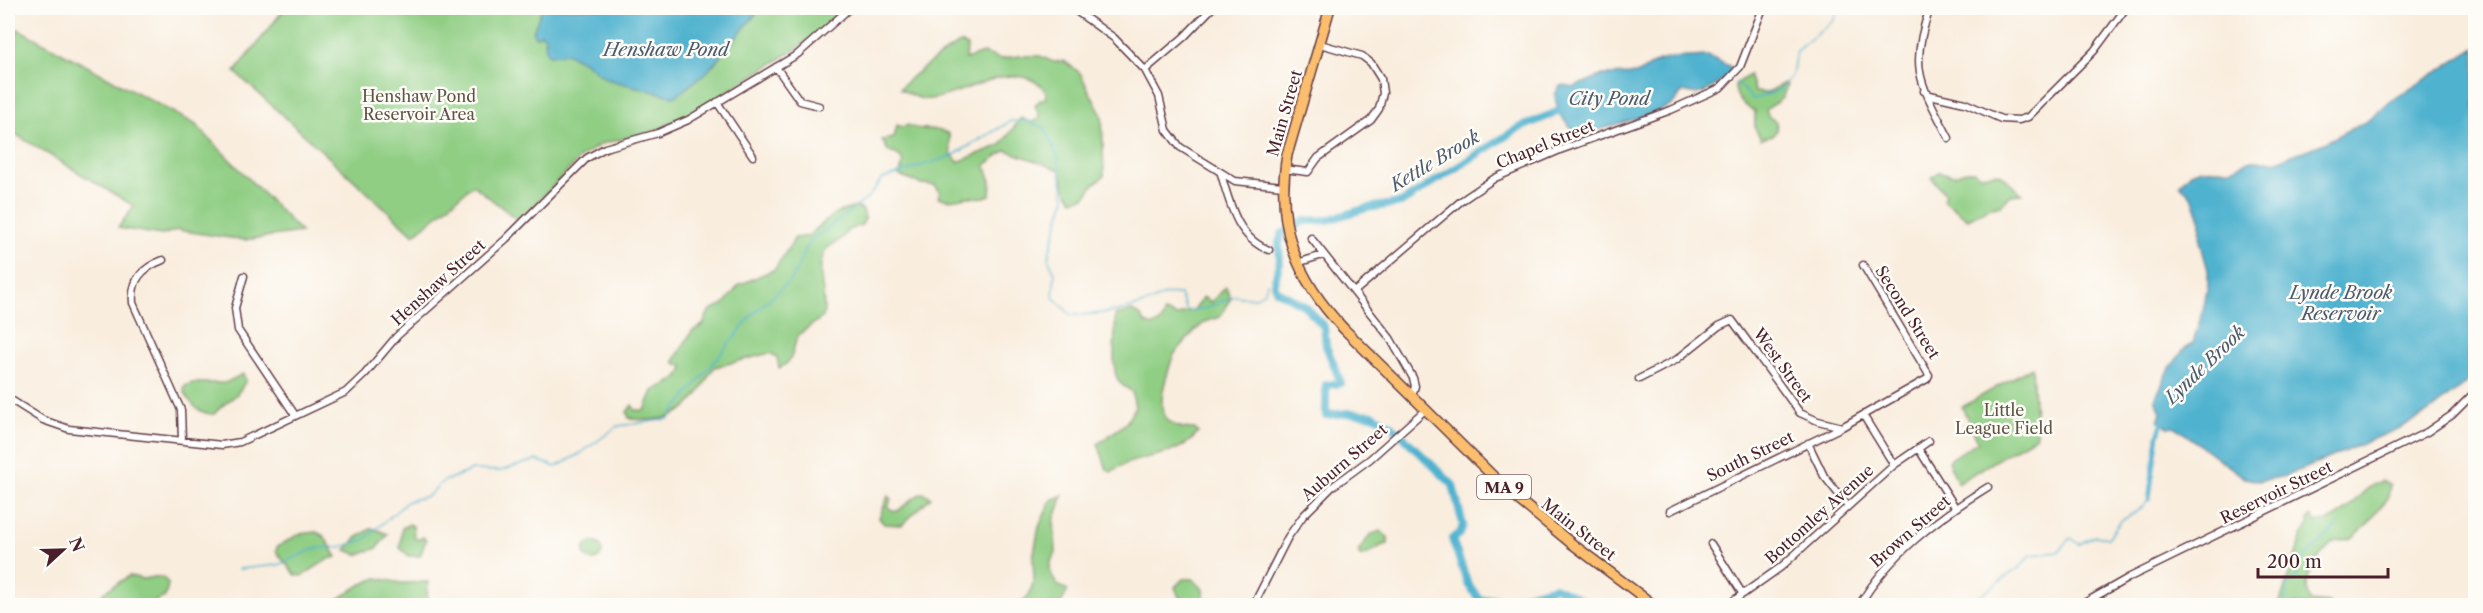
<svg xmlns="http://www.w3.org/2000/svg" width="2483" height="613" viewBox="0 0 2483 613" font-family="'Libre Caslon Text',serif">
<style>
.green{fill:#90ce84;stroke:#6d7658;stroke-width:1.5}
.water{fill:#50b2cf;stroke:#4d687d;stroke-width:1.5}
.lines{fill:none;stroke-linecap:round;stroke-linejoin:round}
.stream{stroke:#50b2cf;stroke-width:1.5}
.canal{stroke:#50b2cf;stroke-width:4.5}
.river{stroke:#50b2cf;stroke-width:8}
.minor-casing{stroke:#643e46;stroke-width:9}
.highway-casing{stroke:#643e46;stroke-width:12}
.minor{stroke:#fff;stroke-width:6}
.highway{stroke:#fbbe6e;stroke-width:9}
.labels{text-anchor:middle;dominant-baseline:central;stroke-width:5;stroke-linejoin:round;paint-order:stroke}
.shield{fill:#fdfcf7;stroke:#806168;stroke-width:1.5}
.shield-label{font-size:15px;font-weight:bold;fill:#4a1f2b}
.park-label{font-size:16px;fill:#5f5446;stroke:#fdfcf7}
.street-label{font-size:16px;fill:#4a1f2b;stroke:#fdfcf7}
.water-label{font-size:18px;font-style:italic;fill:#4c5a6d;stroke:#fdfcf7}
</style>
<rect width="100%" height="100%" fill="#fdfcf7"/>
<filter id="ink" filterUnits="userSpaceOnUse"><feTurbulence type="fractalNoise" baseFrequency=".0167" numOctaves="2"/><feDisplacementMap in="SourceGraphic" scale="12" xChannelSelector="R" yChannelSelector="G"/><feConvolveMatrix kernelMatrix="1 2 1 2 8 2 1 2 1" color-interpolation-filters="sRGB"/></filter>
<filter id="wash" filterUnits="userSpaceOnUse"><feTurbulence type="fractalNoise" baseFrequency=".008" numOctaves="4" result="noise"/><feDisplacementMap in="SourceGraphic" scale="24" xChannelSelector="R" yChannelSelector="G"/><feGaussianBlur stdDeviation="1.35" result="paint"/><feColorMatrix in="noise" values="0 0 0 0 0 0 0 0 0 0 0 0 0 0 0 0 0 1.4 0 .05"/><feComposite in="paint" operator="in"/></filter>
<g filter="url(#wash)">
<rect width="100%" height="100%" fill="#f9edde"/>
<!-- green -->
<path class="green" d="M285 8H845L824 29 793 51 690 114 654 131 601 144 581 157 519 221 473 185 414 235 235 72Z
M16 28 195 124 301 232 244 240 177 230 162 235 118 228 134 206 10 131Z
M961 43 967 46 966 59 983 53 1001 59 1019 56H1040L1053 62 1064 61 1080 73 1102 116 1104 176 1093 185 1085 197 1073 200 1067 192 1060 170 1006 150 985 165 991 181 990 195C980 200 976 196 967 197 955 199 951 202 938 197L940 192 935 185 920 184 899 175C905 162 904 155 889 152L882 140 894 138 897 125 902 127 908 125C918 132 934 126 949 134L951 153 958 162 1001 145 1021 118 1030 122 1038 120 1039 114 1035 106 1040 100 1045 99C1047 92 1045 88 1039 84 1005 61 967 95 930 99 920 101 909 93 900 89 905 80 950 47 961 43Z
M1749 75 1755 92 1767 93 1784 83 1787 86 1782 98 1766 110 1768 116 1776 122 1777 130 1773 136 1761 139 1755 128V111C1743 105 1735 99 1735 85Z
M1966 171H1975L1980 175 1996 173 2002 175 2022 194 2011 195 2000 206 1990 207 1968 219 1943 200 1945 194 1932 178 1939 172 1954 175Z
M856 207 863 210 865 218 862 225 848 230C841 244 829 243 825 251 814 273 828 295 823 317L798 335C792 348 795 362 779 368L777 357 770 353 715 367C708 374 706 383 700 391 684 417 658 424 629 418L627 412 632 405 635 410H645L653 391C664 384 682 381 683 366L676 364 674 361 692 331 703 325 709 311 724 304 739 285 775 269 795 238 808 236 835 213Z
M1226 287 1231 298 1220 317C1216 319 1211 319 1207 321 1199 325 1184 343 1177 351 1172 355 1170 366 1168 372 1158 402 1156 429 1195 429L1198 433C1175 461 1138 452 1111 472L1107 469 1098 444 1126 423 1135 407 1132 392C1128 388 1124 387 1120 383 1109 372 1117 330 1115 315L1132 311 1140 315 1145 323 1153 326 1161 322 1165 312 1176 316 1195 309 1203 297 1211 302Z
M2032 367 2036 436 1958 483 1948 461 1978 441 1962 407Z
M243 374 246 380C235 402 227 398 214 414 200 415 190 403 184 391V387L191 383H225Z
M2382 481 2390 485 2388 498 2366 526 2352 538 2333 542C2317 558 2300 578 2310 601L2330 603 2331 605H2279L2302 536 2308 526V518L2311 516 2315 522C2345 525 2357 488 2382 481Z
M923 493 931 497 902 525 884 524 879 518 888 496 891 499 888 507 895 512C907 507 910 497 923 493Z
M1063 495 1054 521 1056 553C1046 565 1050 573 1057 585L1068 590 1060 605H1019L1029 595 1034 580 1033 558 1039 527 1051 500Z
M409 524 413 526 414 537 418 540 423 537 426 540 420 556H409L400 548 402 528Z
M372 528 388 534 377 548 358 555 346 550 356 538Z
M1380 531 1388 537V544C1376 545 1372 556 1360 556L1358 552 1370 535Z
M316 532 324 536 337 557 328 559 302 576 295 575 276 551 277 547 299 534Z
M584 551a9 9 0 1 1 18 0a9 9 0 1 1-18 0Z
M129 576C134 576 140 579 145 579 155 577 162 573 168 584L165 597 146 605 138 602 134 605H123L121 597 111 600 102 593Z
M377 578 401 583 428 582 427 597 431 603 440 605H329L362 584Z
M1183 579H1193L1203 589 1204 605H1182L1175 587Z
M1551 590 1544 605H1515L1538 593Z"/>
<!-- water -->
<path class="water" d="M542 8H761L707 72 675 97 606 79 583 61 566 53 549 55 546 51 545 37 541 34 535 37 533 32Z
M2475 48 2476 341 2469 353V381L2429 412 2400 428 2286 476 2259 481 2245 478 2174 426 2168 427 2158 421 2161 412 2155 399 2170 368 2185 348 2193 343 2204 307 2208 284V270L2200 241 2201 222 2193 199 2180 184 2191 173 2201 169H2232L2249 161H2276L2322 144 2367 121 2391 101Z
M1708 56 1731 67 1730 76 1705 92 1696 94 1683 91 1672 105 1655 113 1582 135C1567 129 1556 111 1555 95L1559 87 1564 85 1574 87 1603 75 1636 74 1659 61 1672 58Z"/>
<g class="lines">
<!-- stream -->
<path class="stream" d="M1736 82 1753 99 1778 91 1792 76 1796 51 1834 20 1837 8
M1271 283 1274 284
M239 569 278 565 316 548 341 547 365 539 408 501 428 496 442 482 472 470 500 471 536 460 556 467 581 453 618 426 668 419 753 314 792 279 810 241 868 198 882 179 954 155 1011 121H1025L1045 128 1058 158 1065 198 1048 258 1055 273 1053 297 1071 315C1097 315 1125 311 1150 302 1164 296 1162 293 1180 295L1187 311 1207 308 1234 296 1255 298 1264 292 1267 283
M1965 606 2020 567 2031 555 2058 552 2071 538 2079 544 2095 536 2108 538 2121 521 2139 510 2149 499
M2284 606 2287 585 2296 579 2299 563 2337 526"/>
<!-- canal -->
<path class="canal" d="M2149 499 2158 435 2162 424"/>
<!-- river -->
<path class="river" d="M1503 606 1496 599 1480 600 1468 584 1452 539 1460 534 1463 525 1453 485 1391 425 1373 415 1349 413 1326 415V385L1341 383 1326 346 1324 327 1305 306 1277 291 1274 284 1280 261 1279 243 1282 234 1304 221 1328 220 1367 208 1401 203 1517 129 1559 111
M1505 606 1518 597 1555 587 1594 606"/>
</g>
</g>
<g filter="url(#ink)">
<g class="lines">
<!-- minor casing -->
<g class="minor-casing">
<path id="minor" d="M1072 8 1114 38 1145 70 1159 96 1167 130 1180 147 1235 181 1283 186
M1930 8C1908 69 1921 84 1949 138
M776 67 800 101 819 106
M1145 70 1184 37 1212 8
M1924 91 1930 95 1965 103 2001 119 2019 120 2028 117 2094 51 2126 8
M717 102 753 156
M1284 169 1308 172 1318 158 1371 120 1379 109 1383 93 1381 79 1371 63 1362 56 1320 44
M1221 174C1230 204 1237 238 1269 250
M1311 238 1390 338 1413 378 1415 386 1412 396
M163 260C142 268 131 280 133 303L181 410 182 440
M1297 263 1323 255
M1863 265 1929 375 1927 379 1863 415
M244 276 235 308 238 330 295 415
M1354 292 1461 201 1495 178 1560 150 1671 110 1720 88 1740 67 1763 8
M1639 379 1676 360 1719 326 1732 320 1800 413 1818 421 1842 427 1863 415 1894 465
M8 398 43 420 69 429 222 445 240 442 346 392 365 374 397 336 506 239 587 158 605 148 658 133 688 120 798 54 850 8
M1808 443 1824 476 1848 506
M1918 448 1955 507
M1670 511 1842 427
M1711 544 1742 593
M1253 606 1288 537 1303 516 1332 487 1370 459 1425 410
M1726 606 1781 567 1894 465 1929 441
M1859 606C1888 555 1939 517 1988 487
M2079 606 2130 577 2427 432 2452 415 2476 391"/>
</g>
<!-- highway casing -->
<g class="highway-casing">
<path id="highway" d="M1330 8 1287 155C1275 225 1296 279 1344 329L1509 492 1571 543 1655 606"/>
</g>
<!-- minor -->
<use href="#minor" class="minor"/>
<!-- highway -->
<use href="#highway" class="highway"/>
</g>
</g>
<g class="labels">
<!-- shield labels -->
<rect class="shield" x="1477" y="475" width="54" height="24" rx="4.5"/>
<g class="shield-label">
<text x="1504" y="487">MA 9</text>
</g>
<!-- park labels -->
<g class="park-label">
<text x="419" y="96">Henshaw Pond<tspan x="419" dy="18">Reservoir Area</tspan></text>
<text x="2004" y="410">Little<tspan x="2004" dy="18">League Field</tspan></text>
</g>
<!-- street labels -->
<g class="street-label">
<text transform="translate(1284 113) rotate(-74)">Main Street</text>
<text transform="translate(1545 144) rotate(-22)">Chapel Street</text>
<text transform="translate(438 282) rotate(-42)">Henshaw Street</text>
<text transform="translate(1908 312) rotate(58)">Second Street</text>
<text transform="translate(1783 365) rotate(54)">West Street</text>
<text transform="translate(1750 456) rotate(-26)">South Street</text>
<text transform="translate(1344 462) rotate(-41)">Auburn Street</text>
<text transform="translate(2276 492) rotate(-26)">Reservoir Street</text>
<text transform="translate(1819 514) rotate(-42)">Bottomley Avenue</text>
<text transform="translate(1579 529) rotate(38)">Main Street</text>
<text transform="translate(1910 531) rotate(-41)">Brown Street</text>
</g>
<!-- water labels -->
<g class="water-label">
<text x="666" y="50">Henshaw Pond</text>
<text x="1609" y="99">City Pond</text>
<text transform="translate(1435 161) rotate(-31)">Kettle Brook</text>
<text x="2341" y="293">Lynde Brook<tspan x="2341" dy="21">Reservoir</tspan></text>
<text transform="translate(2205 365) rotate(-44)">Lynde Brook</text>
</g>
</g>
<!-- margin -->
<rect width="2483" height="613" fill="none" stroke="#fdfcf7" stroke-width="30"/>
<!-- north arrow -->
<g transform="translate(63 550) rotate(68)" stroke="#fdfcf7" stroke-width="4.5" paint-order="stroke">
<path d="M0-4.5L10 22L0 15L-10 22Z" fill="#4a1f2b"/>
<text y="-9" font-size="16" font-weight="bold" text-anchor="middle" fill="#4a1f2b">N</text>
</g>
<!-- scale -->
<path d="M2258 568v9h130v-9" fill="none" stroke="#4a1f2b" stroke-width="3"/>
<text x="2267" y="568" font-size="18" fill="#4a1f2b" stroke="#fdfcf7" stroke-width="4.5" paint-order="stroke">200 m</text>
</svg>
